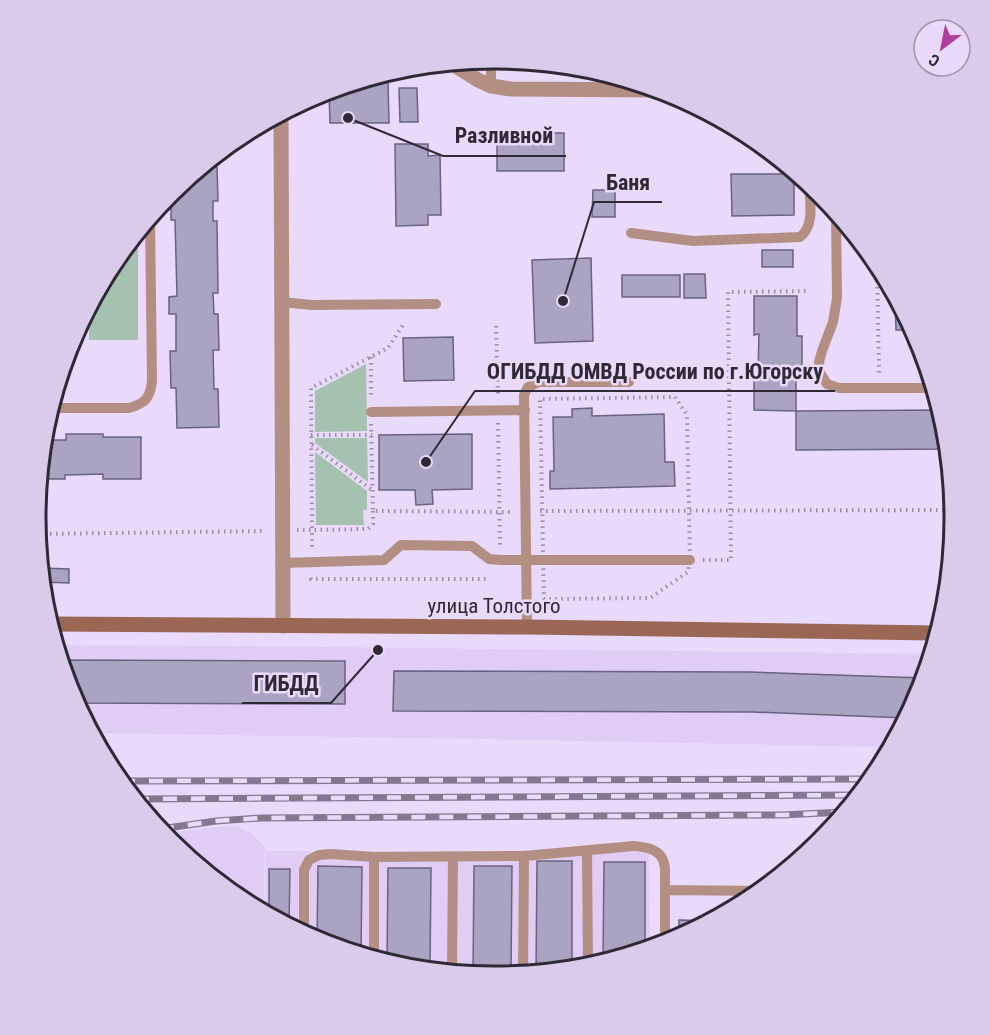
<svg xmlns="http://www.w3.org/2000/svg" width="990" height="1035" viewBox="0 0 990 1035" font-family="'Roboto Condensed',sans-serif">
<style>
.built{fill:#e0ccf4}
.green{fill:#a5c1b0}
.building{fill:#aaa3c1;stroke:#6a6281;stroke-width:1.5}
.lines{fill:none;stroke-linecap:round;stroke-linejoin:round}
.path{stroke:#998da5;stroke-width:4;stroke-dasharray:1.5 4.5;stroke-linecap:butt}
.lane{stroke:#b28f82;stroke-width:10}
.street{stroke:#b28f82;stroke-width:15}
.secondary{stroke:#996754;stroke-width:15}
.rail-casing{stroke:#83798f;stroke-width:7}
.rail{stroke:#e9d9fa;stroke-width:4.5;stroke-dasharray:14;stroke-linecap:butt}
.labels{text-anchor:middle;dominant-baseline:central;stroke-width:5;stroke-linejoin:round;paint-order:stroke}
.street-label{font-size:21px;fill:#2f2936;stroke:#e9d9fa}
.rim{fill:none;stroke:#2f2936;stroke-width:3}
.leader{fill:none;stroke:#2f2936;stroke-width:2}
.callout-dot{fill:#2f2936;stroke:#e9d9fa;stroke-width:2}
.callout-label{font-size:22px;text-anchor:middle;font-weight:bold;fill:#2f2936;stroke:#e9d9fa;stroke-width:5;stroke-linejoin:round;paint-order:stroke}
</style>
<rect width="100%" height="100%" fill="#e9d9fa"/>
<!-- built -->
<path class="built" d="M56 645 323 647 931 654 919 693 890 747 430 738 92 733 71 693Z
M238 826 252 834 265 847 263 912 240 899 170 842 164 834 207 828Z
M266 851 649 852 650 948 584 968 495 976 405 968 319 941 265 912Z"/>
<!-- green -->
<path class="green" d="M138 233V340H89V309L114 262Z
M366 364 367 431 315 432V391Z
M315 438H367L368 482 315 443Z
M315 452 367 491V510H363L364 525H316Z"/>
<!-- building -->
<path class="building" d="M363 80H388L389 123H330L329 90Z
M399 88H417L418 122H400Z
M497 133H564V171H497Z
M395 144H428V156L440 155 441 215H428V225L396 226Z
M211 159V167H217L218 201H213V221H217L218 293H213L214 314H218L219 350H213L214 389H218L219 427 177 428 176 388H171L170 351H176V314H169V297L177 296 175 220H171V200H176V189Z
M731 174H794V215L732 216Z
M593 190H615V217H592Z
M762 250H793V267H762Z
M591 258 593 341 535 343 532 260Z
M684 274H705L706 298H684Z
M622 275H680V297H622Z
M754 296H797V336H802V372H796V411L754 410V372L758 373 759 334 754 335Z
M895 298 913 330H896Z
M453 337 454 380 404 381 403 338Z
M592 408V416L664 414 665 462H674L675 486 550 489V471H554L553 417H572V409Z
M940 410 945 428 947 449 796 450V411Z
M66 434H103V437H141V479H103V474L65 475V479H40L44 440H66Z
M472 434V489L432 490 433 504 416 505 415 490H379V435Z
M41 568 69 569V583L42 582Z
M61 660 345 661V704L76 703 71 693Z
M394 671 751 672 923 678 919 693 906 718 753 712 393 711Z
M537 861H572V969L536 972Z
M604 862H645V949L615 958H603Z
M318 866 362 867 361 954 317 941Z
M474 866H512L511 975 495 976 473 974Z
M388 868H431L430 970 405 968 387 962Z
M269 869H290L289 925 269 915Z
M679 920 710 921 679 937Z"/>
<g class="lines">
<!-- path -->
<path class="path" d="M877 263 879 376
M496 326 498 397
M371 357V399
M675 397 687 415 690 560 688 572 650 598 544 599 540 399Z
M498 423 500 547
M371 424 373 511 512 512
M311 435H372
M312 445 372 490
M373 511V524L368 529 312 530 311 388 388 348 403 325
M540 511 953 510
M297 530H312V549
M38 534 266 531
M703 560H731L728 292 809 291
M311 578V579H486"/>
<!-- lane -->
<path class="lane" d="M491 86V59
M836 213 837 298 833 322 822 351 819 362 820 373 827 384 839 388H933
M631 233 693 241 800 237C815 226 810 201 809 185
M282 302 312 305 436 304
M51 408H129C146 403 150 398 152 381L150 218
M371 412 525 410
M283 563 384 560 401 545 472 546 489 559 500 560H690
M527 627 524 395 528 387 539 382H629
M587 851 588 967
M665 890 760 891
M304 933V870L309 860 319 855 331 854 374 857 524 856 634 846C643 847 656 848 662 858 664 861 664 864 665 868V943
M374 958V857
M452 972 453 857
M523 974 524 856"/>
<!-- street -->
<path class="street" d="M451 63 478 80 491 86 511 89 660 90
M281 114 283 626"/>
<!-- secondary -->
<path class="secondary" d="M50 624 527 627 937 633"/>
<!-- rail casing -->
<g class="rail-casing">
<path id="rail" d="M121 781 871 779
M135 799 859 795
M160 829 216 821 261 818 782 815 844 812"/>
</g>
<!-- rail -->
<use href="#rail" class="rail"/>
</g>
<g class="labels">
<!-- street labels -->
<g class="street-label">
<text x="494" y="606">улица Толстого</text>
</g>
</g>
<!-- crop -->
<path d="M0 0H990V1035H0ZM494 69H496A448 448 0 0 1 944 517V518A448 448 0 0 1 496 966H494A448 448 0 0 1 46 518V517A448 448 0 0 1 494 69Z" fill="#dacbea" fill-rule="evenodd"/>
<path class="rim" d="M494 69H496A448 448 0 0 1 944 517V518A448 448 0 0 1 496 966H494A448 448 0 0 1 46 518V517A448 448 0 0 1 494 69Z"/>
<!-- callouts -->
<path class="leader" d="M348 118L443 156H566M563 301L594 202H662M426 462L475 391H835M378 650L331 703H242"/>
<g class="callout-dot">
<circle cx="348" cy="118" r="6"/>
<circle cx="563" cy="301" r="6"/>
<circle cx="426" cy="462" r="6"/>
<circle cx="378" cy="650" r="6"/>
</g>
<g class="callout-label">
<text x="504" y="143">Разливной</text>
<text x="628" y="190">Баня</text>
<text x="655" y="379">ОГИБДД ОМВД России по г.Югорску</text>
<text x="286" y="691">ГИБДД</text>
</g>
<!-- north arrow -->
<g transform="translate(942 48) rotate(212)"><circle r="28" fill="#e9d9fa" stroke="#9f93ac" stroke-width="1.5"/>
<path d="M0-4.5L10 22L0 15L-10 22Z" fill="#b03f9a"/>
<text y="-9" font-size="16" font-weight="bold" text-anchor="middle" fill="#2f2936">С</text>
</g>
</svg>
